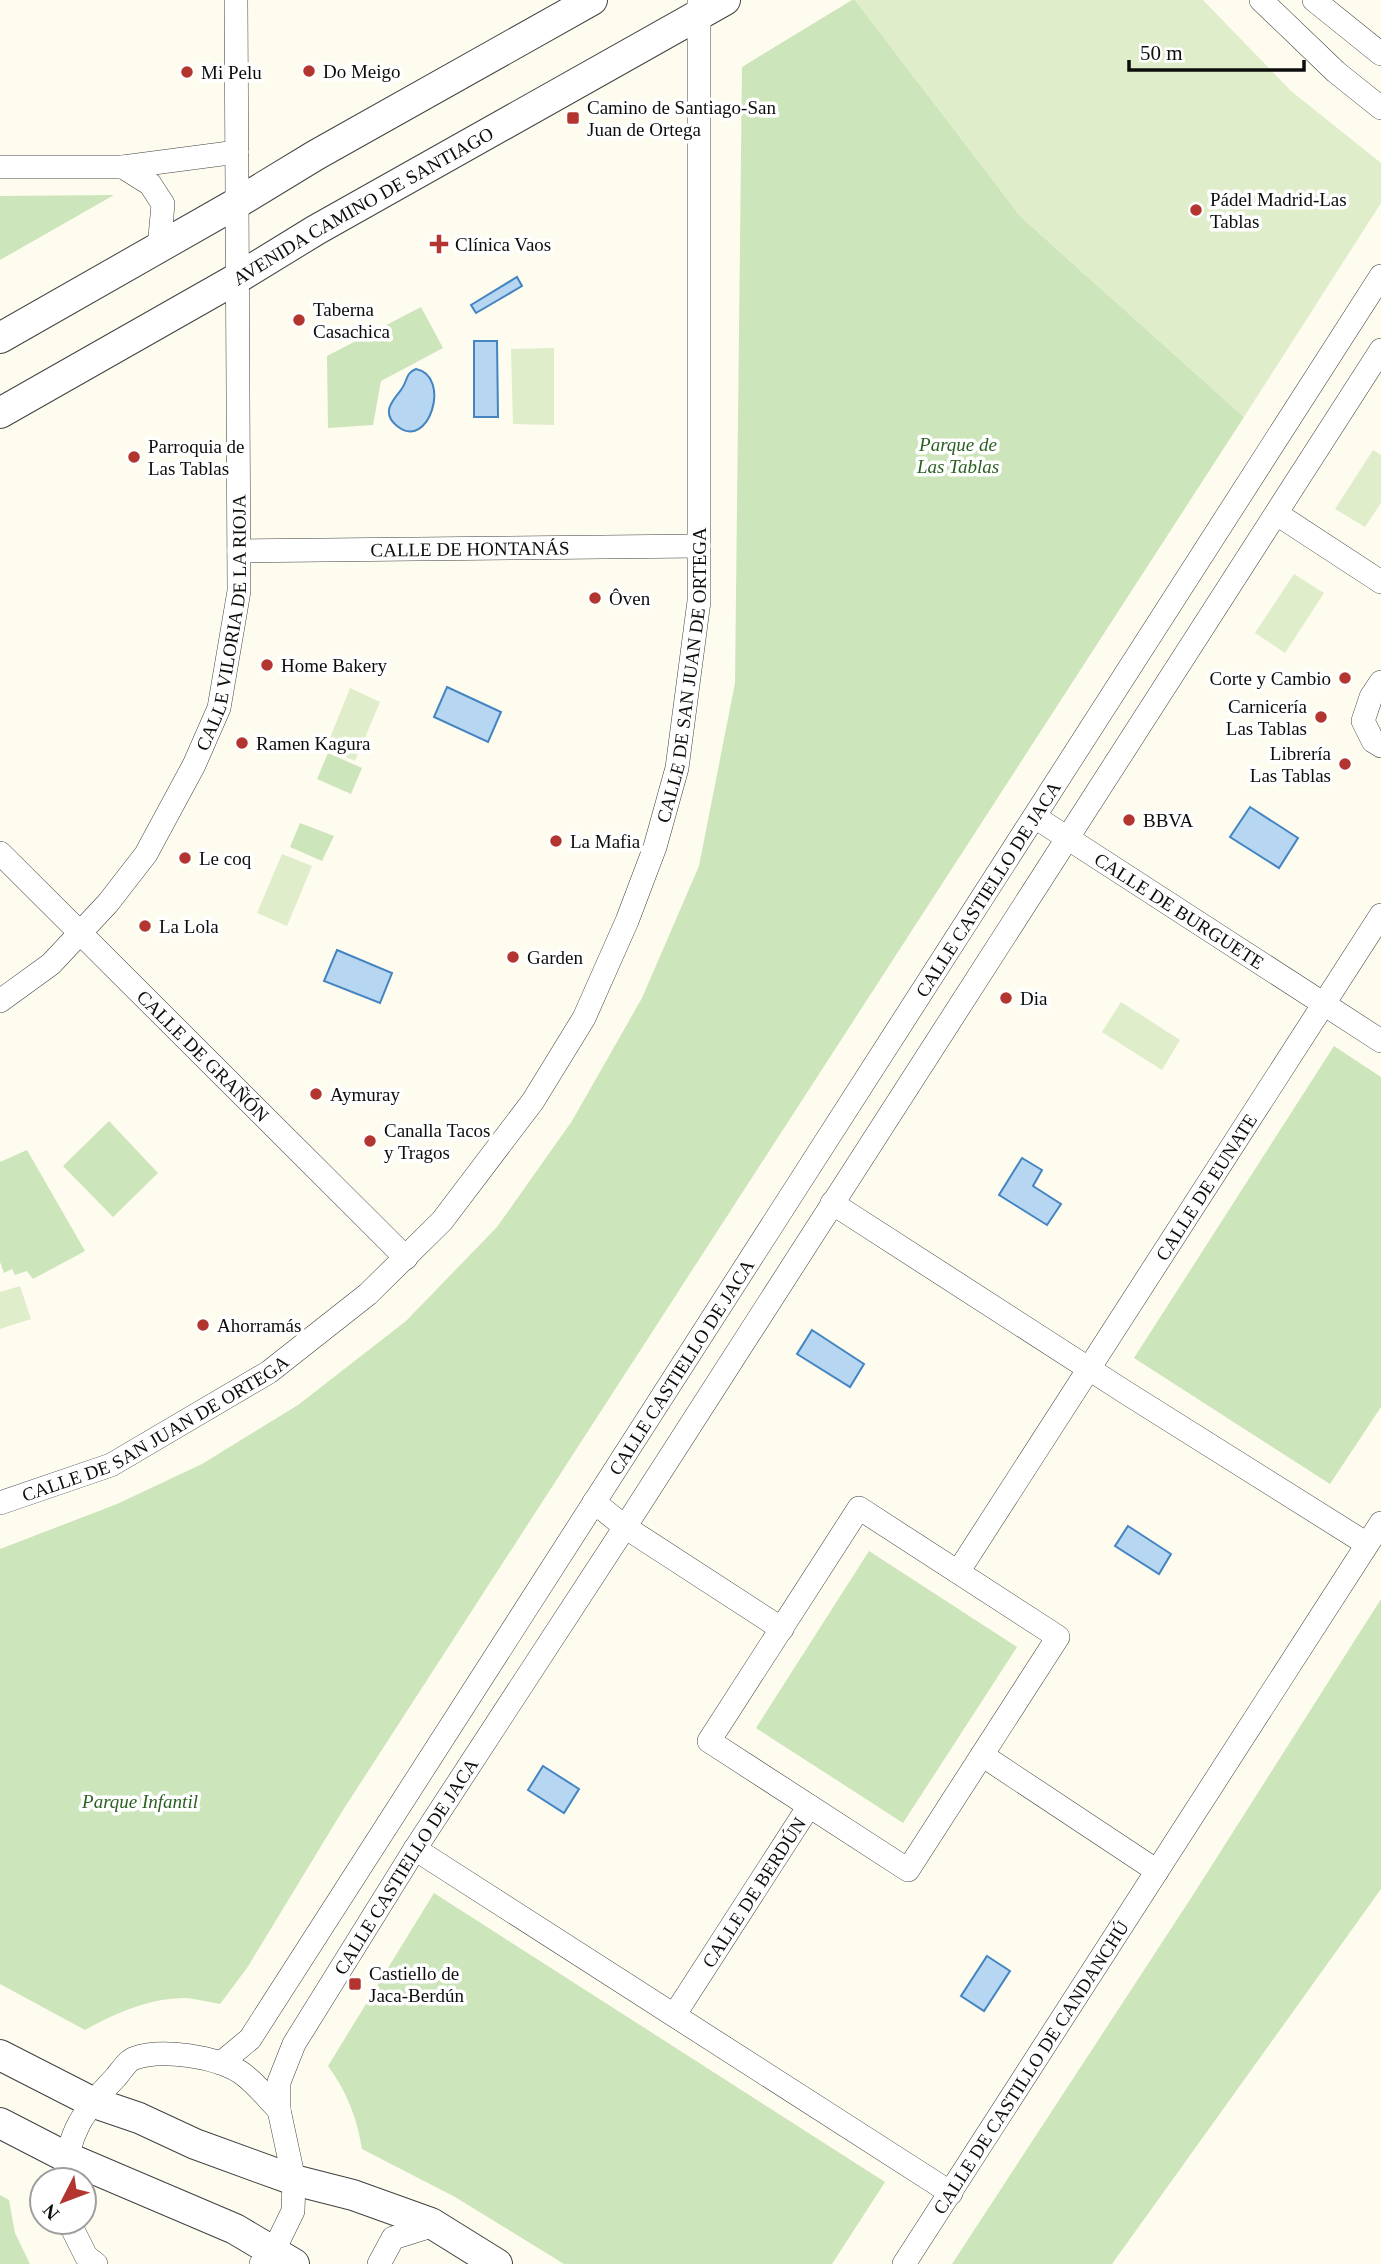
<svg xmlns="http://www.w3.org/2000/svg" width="1381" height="2264" viewBox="0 0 1381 2264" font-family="Georgia,serif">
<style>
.green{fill:#cde5ba}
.pitch{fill:#dfedcb}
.water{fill:#b7d6f1;stroke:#4384c2;stroke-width:2}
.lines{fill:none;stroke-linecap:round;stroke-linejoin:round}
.minor-casing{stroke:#404040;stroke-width:24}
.tertiary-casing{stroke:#404040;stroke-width:32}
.minor{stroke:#fff;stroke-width:23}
.tertiary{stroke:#fff;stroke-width:30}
.poi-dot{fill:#b23530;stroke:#fff;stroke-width:2.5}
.labels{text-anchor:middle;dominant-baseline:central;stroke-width:7;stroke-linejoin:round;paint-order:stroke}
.poi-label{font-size:19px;fill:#0d0d0d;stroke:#fff;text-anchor:start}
.street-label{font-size:19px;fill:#0d0d0d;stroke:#fff}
.park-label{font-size:19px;font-style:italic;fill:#2a5f22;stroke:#fff}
</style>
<rect width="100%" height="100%" fill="#fefcee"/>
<!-- green -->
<path class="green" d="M852 0H855L1021 217 1244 417 343 1810 247 1968 220 2004C209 2002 197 1999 186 1998 149 1998 116 2013 85 2030L0 1984V1549L117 1504 202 1464 298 1405 406 1321 497 1227 572 1121 642 998 699 866 735 683 742 67Z
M114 195 0 260V196Z
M421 307 443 348 381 381 373 425 328 428 327 356Z
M328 753 362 768 351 794 317 779Z
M300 823 334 836 322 861 290 847Z
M1334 1046 1381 1077V1407L1330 1484 1134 1358Z
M109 1121 158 1173 113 1217 63 1166Z
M27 1150 85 1251 33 1279 27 1271 15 1275 12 1269 4 1273 0 1262V1162Z
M869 1551 1017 1647 903 1823 756 1728Z
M1381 1599V1889L1112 2264H952L1193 1895Z
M434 1893 885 2182 832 2264H564L455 2197 362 2149C357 2118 347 2092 328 2066Z
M0 2195 9 2200 15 2233 30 2264H0Z"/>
<!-- pitch -->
<path class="pitch" d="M855 0H1203L1291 91 1381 163V203L1244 417 1021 217Z
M554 348V425L513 424 511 349Z
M1373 450 1381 455V503L1365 527 1335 509Z
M1294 574 1324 593 1285 653 1255 633Z
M350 688 380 702 355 761 326 748Z
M282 854 312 866 287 926 257 913Z
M1121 1002 1180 1040 1162 1070 1102 1032Z
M20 1286 31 1319 0 1329V1292Z"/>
<!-- water -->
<path class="water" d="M517 277 522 286 476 313 471 305Z
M474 341H497L498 417H474Z
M416 369C452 376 429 452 397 426 381 413 392 401 401 390 408 381 405 373 416 369Z
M447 687 501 712 488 742 434 717Z
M1250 807 1298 838 1279 868 1230 837Z
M337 950 392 973 380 1003 324 981Z
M1022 1158 1042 1170 1033 1186 1061 1204 1047 1225 999 1195Z
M812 1330 864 1364 850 1387 797 1354Z
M1128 1526 1171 1554 1159 1574 1115 1546Z
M543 1766 579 1789 564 1813 528 1790Z
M987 1956 1010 1971 984 2011 961 1996Z"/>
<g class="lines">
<!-- minor casing -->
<g class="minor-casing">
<g id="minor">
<path d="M1261 0 1336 72 1381 108"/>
<path d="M1314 0 1381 54"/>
<path d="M0 167H123L237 152"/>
<path d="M123 167 150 184 163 204 159 248"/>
<path d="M1277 514 1381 582"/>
<path id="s1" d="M239 551 699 546"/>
<path d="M1381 682 1371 697 1363 721 1373 741 1381 746"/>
<path id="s2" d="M1035 817 1381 1041"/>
<path id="s3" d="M0 853 406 1258"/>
<path id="s4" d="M0 1001 51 964 108 903 146 854 194 765 219 708 239 591 236 0"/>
<path d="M832 1203 1125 1392 1367 1544"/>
<path d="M594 1502 625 1527 782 1629"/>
<path id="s5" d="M0 1503 111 1465 269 1372 368 1294 442 1221 533 1101 584 1018 627 921 655 847 677 768 699 601V2"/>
<path d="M859 1508 1058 1637 908 1870 709 1741Z"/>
<path id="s6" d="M958 1572 1381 915"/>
<path d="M982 1755 1157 1871"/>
<path d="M415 1849 951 2193"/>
<path id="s7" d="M675 2014 809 1806"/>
<path id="s8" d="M221 2063 250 2039 1381 276"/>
<path d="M65 2180C67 2133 84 2110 116 2077 121 2071 128 2060 135 2058 162 2048 216 2057 240 2072 254 2081 267 2098 279 2110"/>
<path d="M69 2222 86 2256 96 2264"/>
<path id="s9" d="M261 2264 273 2252 293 2211 294 2180 279 2110V2082L294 2044 415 1849 625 1527 1381 350"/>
<path d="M379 2264 393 2238 428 2227 431 2223"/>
<path id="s10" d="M904 2264 1381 1523"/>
</g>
</g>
<!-- tertiary casing -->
<g class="tertiary-casing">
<g id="tertiary">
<path d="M0 338 237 203 316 155 592 0"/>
<path id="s11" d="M0 413 236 279 316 230 725 0"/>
<path d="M0 2055 92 2102 139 2118 195 2144 294 2180 353 2195 431 2223 497 2264"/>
<path d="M0 2123 66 2157 235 2229 294 2264"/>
</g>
</g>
<!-- minor -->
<use href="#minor" class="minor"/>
<!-- tertiary -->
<use href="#tertiary" class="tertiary"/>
</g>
<!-- markers -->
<g class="poi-dot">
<circle cx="309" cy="71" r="7"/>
<circle cx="187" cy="72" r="7"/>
<rect x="566" y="111" width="14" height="14" rx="3.5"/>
<circle cx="1196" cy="210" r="7"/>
<path d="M435.5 233.5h7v7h7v7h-7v7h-7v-7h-7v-7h7z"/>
<circle cx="299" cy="320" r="7"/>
<circle cx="134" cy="457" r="7"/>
<circle cx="595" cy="598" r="7"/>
<circle cx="267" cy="665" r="7"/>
<circle cx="1345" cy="678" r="7"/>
<circle cx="1321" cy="717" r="7"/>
<circle cx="242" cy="743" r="7"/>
<circle cx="1345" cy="764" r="7"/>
<circle cx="1129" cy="820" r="7"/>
<circle cx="556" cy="841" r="7"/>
<circle cx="185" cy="858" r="7"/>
<circle cx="145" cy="926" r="7"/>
<circle cx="513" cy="957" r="7"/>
<circle cx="1006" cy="998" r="7"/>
<circle cx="316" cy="1094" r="7"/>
<circle cx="370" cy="1141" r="7"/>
<circle cx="203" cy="1325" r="7"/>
<rect x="348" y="1977" width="14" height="14" rx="3.5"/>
</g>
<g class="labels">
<!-- poi labels -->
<g class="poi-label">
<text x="323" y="71">Do Meigo</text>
<text x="201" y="72">Mi Pelu</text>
<text x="587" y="107">Camino de Santiago-San<tspan x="587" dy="22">Juan de Ortega</tspan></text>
<text x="1210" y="199">Pádel Madrid-Las<tspan x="1210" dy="22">Tablas</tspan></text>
<text x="455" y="244">Clínica Vaos</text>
<text x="313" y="309">Taberna<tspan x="313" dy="22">Casachica</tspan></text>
<text x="148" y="446">Parroquia de<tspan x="148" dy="22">Las Tablas</tspan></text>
<text x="609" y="598">Ôven</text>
<text x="281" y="665">Home Bakery</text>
<text x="1331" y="678" text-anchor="end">Corte y Cambio</text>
<text x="1307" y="706" text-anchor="end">Carnicería<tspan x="1307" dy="22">Las Tablas</tspan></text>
<text x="256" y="743">Ramen Kagura</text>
<text x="1331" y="753" text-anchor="end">Librería<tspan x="1331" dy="22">Las Tablas</tspan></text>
<text x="1143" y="820">BBVA</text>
<text x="570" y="841">La Mafia</text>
<text x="199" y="858">Le coq</text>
<text x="159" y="926">La Lola</text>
<text x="527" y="957">Garden</text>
<text x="1020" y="998">Dia</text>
<text x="330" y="1094">Aymuray</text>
<text x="384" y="1130">Canalla Tacos<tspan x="384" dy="22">y Tragos</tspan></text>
<text x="217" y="1325">Ahorramás</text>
<text x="369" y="1973">Castiello de<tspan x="369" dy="22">Jaca-Berdún</tspan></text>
</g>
<!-- street labels -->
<g class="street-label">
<text stroke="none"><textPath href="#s11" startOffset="418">AVENIDA CAMINO DE SANTIAGO</textPath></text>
<text stroke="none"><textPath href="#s1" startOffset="231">CALLE DE HONTANÁS</textPath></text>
<text stroke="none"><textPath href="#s4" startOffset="457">CALLE VILORIA DE LA RIOJA</textPath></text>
<text stroke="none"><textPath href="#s5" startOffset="1139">CALLE DE SAN JUAN DE ORTEGA</textPath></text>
<text stroke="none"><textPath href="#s8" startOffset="1404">CALLE CASTIELLO DE JACA</textPath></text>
<text stroke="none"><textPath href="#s2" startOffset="172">CALLE DE BURGUETE</textPath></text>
<text stroke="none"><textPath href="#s3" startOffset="287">CALLE DE GRAÑÓN</textPath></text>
<text stroke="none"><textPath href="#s6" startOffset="458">CALLE DE EUNATE</textPath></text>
<text stroke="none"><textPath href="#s8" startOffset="836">CALLE CASTIELLO DE JACA</textPath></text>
<text stroke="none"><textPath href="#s5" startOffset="173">CALLE DE SAN JUAN DE ORTEGA</textPath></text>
<text stroke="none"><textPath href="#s9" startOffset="444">CALLE CASTIELLO DE JACA</textPath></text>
<text stroke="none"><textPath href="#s7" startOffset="145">CALLE DE BERDÚN</textPath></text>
<text stroke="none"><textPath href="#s10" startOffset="234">CALLE DE CASTILLO DE CANDANCHÚ</textPath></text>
</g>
<!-- park labels -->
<g class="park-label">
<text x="958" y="444">Parque de<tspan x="958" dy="22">Las Tablas</tspan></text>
<text x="140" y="1801">Parque Infantil</text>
</g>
</g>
<!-- north arrow -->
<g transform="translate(63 2201) rotate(228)"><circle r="33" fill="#ffffff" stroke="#9e9e9e" stroke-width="2"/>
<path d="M0-5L12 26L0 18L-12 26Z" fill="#b23530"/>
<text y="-10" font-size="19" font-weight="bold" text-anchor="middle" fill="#0d0d0d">N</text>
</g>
<!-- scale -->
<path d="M1129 60v10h175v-10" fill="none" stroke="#0d0d0d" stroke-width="3.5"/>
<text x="1140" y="60" font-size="21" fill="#0d0d0d" stroke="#ffffff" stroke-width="5" paint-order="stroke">50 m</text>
</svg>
